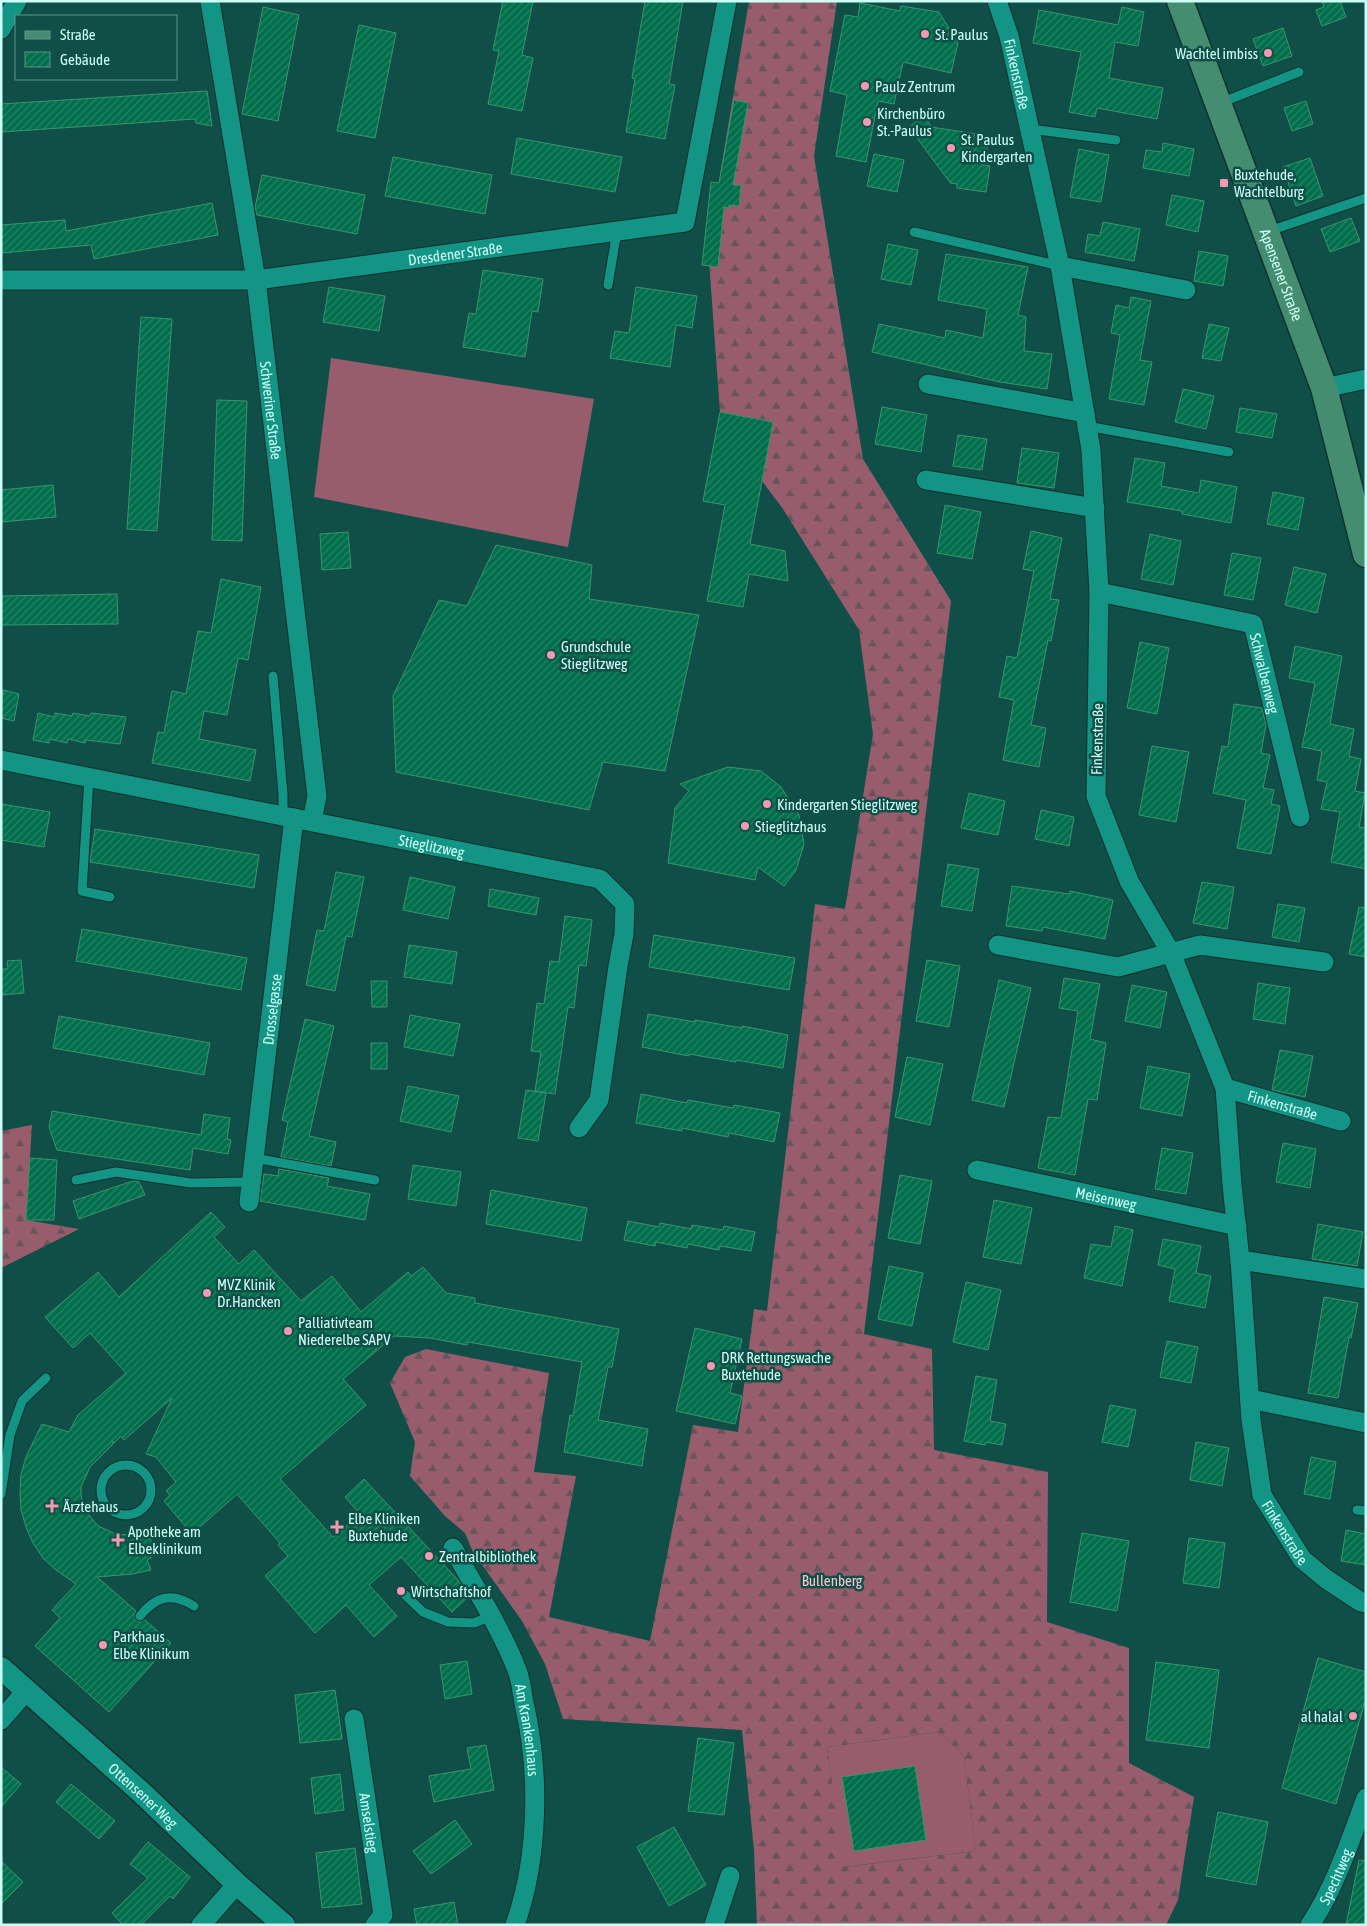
<svg xmlns="http://www.w3.org/2000/svg" width="1367" height="1926" viewBox="0 0 1367 1926" font-family="'Asap Condensed',sans-serif">
<style>
.grass{fill:#975d6d}
.forest{fill:url(#forest-firs);fill-rule:evenodd}
.building{fill:url(#building-hatch);stroke:#3a946e}
.lines{fill:none;stroke-linecap:round;stroke-linejoin:round}
.service-casing{stroke:#0e322d;stroke-width:11}
.minor-casing{stroke:#0e322d;stroke-width:21}
.tertiary-casing{stroke:#0e322d;stroke-width:25}
.secondary-casing{stroke:#0e322d;stroke-width:29}
.service{stroke:#139586;stroke-width:9}
.minor{stroke:#139586;stroke-width:19}
.tertiary{stroke:#139586;stroke-width:22}
.secondary{stroke:#448d71;stroke-width:26}
.poi-dot{fill:#f19ab1;stroke:#104f47;stroke-width:2}
.labels{text-anchor:middle;dominant-baseline:central;stroke-width:5;stroke-linejoin:round;paint-order:stroke}
.poi-label{font-size:15px;fill:#cdfff6;stroke:#104f47;text-anchor:start}
.street-label{font-size:15px;fill:#cdfff6;stroke:#104f47}
.park-label{font-size:15px;fill:#fcc1d0;stroke:#104f47}
</style>
<defs>
<pattern id="forest-firs" width="22" height="20" patternUnits="userSpaceOnUse" patternTransform="scale(1.25)"><rect width="22" height="20" fill="#975d6d"/><path d="M5 1l3.5 6h-7zM16 11l3.5 6h-7z" fill="#6a545c"/></pattern>
<pattern id="building-hatch" width="6" height="6" patternUnits="userSpaceOnUse" patternTransform="scale(1.25)"><rect width="6" height="6" fill="#006e4b"/><path d="M-1 1l2-2M0 6l6-6M5 7l2-2" fill="none" stroke="#248466"/></pattern>
</defs>
<rect width="100%" height="100%" fill="#104f47"/>
<!-- grass -->
<path class="grass" d="M331 358 594 399 568 547 314 497Z
M939 1732 964 1756 976 1851 843 1867 827 1747Z"/>
<!-- forest -->
<path class="forest" d="M749 1H837L814 156 863 459 951 601 864 1334 932 1349 934 1450 1048 1472 1047 1622 1129 1648V1763L1194 1797 1178 1900 1166 1925H757L754 1850 742 1730 563 1719 545 1664 522 1621 473 1552 465 1533 445 1516 410 1476 415 1442 390 1383 405 1357 426 1349 549 1373 534 1472 576 1476 549 1617 650 1641 693 1425 738 1432 754 1309 767 1311 815 904 845 909 873 734 859 630 783 509 762 481 773 422 720 412 708 247ZM939 1732 964 1756 976 1851 844 1867 827 1747Z
M32 1125 26 1220 79 1229 1 1268V1131Z"/>
<!-- building -->
<path class="building" d="M503 1H533L522 55 533 58 522 111 488 104 499 51 493 50Z
M645 1H683L669 84 675 85 665 139 626 132 635 79 632 78Z
M1322 1H1340L1346 17 1322 26 1316 10 1324 7Z
M860 3 900 11 901 6 939 12 958 43 951 73 903 62 894 104 878 101 866 162 836 156 847 95 830 91 845 15 858 17Z
M263 7 299 15 278 121 242 114Z
M1122 7 1144 12 1138 46 1115 42 1109 78 1163 88 1157 119 1097 108 1095 117 1069 112 1081 52 1033 43 1039 10 1118 25Z
M359 25 396 33 375 138 337 131Z
M1283 28 1292 56 1263 66 1253 39Z
M207 91 212 126 196 123 195 119 1 132V104Z
M734 100 748 103 733 185H741L739 206 729 205V208L724 207 718 267 702 265 711 182 719 183Z
M1306 101 1313 124 1292 131 1284 108Z
M920 119H927L931 127 990 136 983 165 990 166 986 192 957 188V184L950 183V181L948 180 909 127Z
M517 138 622 157 615 192 511 174Z
M1163 143 1194 149 1189 176 1143 168 1146 150 1162 152Z
M1079 149 1109 155 1101 202 1070 197Z
M874 154 904 160 897 192 867 186Z
M393 157 492 175 485 214 385 196Z
M1310 158 1323 196 1296 206 1283 167Z
M262 175 365 195 357 234 257 215 255 208Z
M1172 195 1204 201 1198 232 1166 225Z
M212 203 218 235 94 259 91 245 1 253V225L65 220 66 231Z
M1351 218 1360 241 1330 252 1321 229Z
M1103 222 1140 229 1134 261 1085 252 1088 234 1100 236Z
M888 244 918 250 911 285 881 279Z
M1199 251 1228 256 1223 286 1194 281Z
M946 254 1028 267 1018 315 1026 317 1024 351 1052 354 1047 389 1000 382 872 352 879 324 945 338 946 330 983 338 987 309 938 300Z
M483 270 543 279 538 312 532 311 525 357 463 347 469 313 476 314Z
M329 287 385 296 379 331 323 322Z
M636 287 697 296 692 328 676 325 670 367 610 358 615 331 629 333Z
M1131 297 1151 301 1140 360 1152 362 1144 405 1109 399 1120 335 1111 333 1116 305 1129 308Z
M141 317 172 319 157 531 127 529Z
M1209 324 1229 328 1221 361 1202 358Z
M1183 389 1214 396 1206 429 1175 422Z
M217 400 247 401 242 541 212 540Z
M882 407 927 415 921 452 875 444Z
M1240 408 1277 414 1272 438 1236 432Z
M720 412 773 422 750 544 785 551 788 581 749 574 743 607 707 601 725 505 703 501Z
M958 435 987 439 982 470 953 466Z
M1022 448 1059 453 1054 488 1017 483Z
M1135 458 1165 463 1161 486 1199 493 1201 480 1237 487 1231 523 1182 514V511L1127 502Z
M53 485 56 517 1 522V490Z
M1273 492 1304 498 1298 530 1267 524Z
M945 505 981 512 972 559 937 553Z
M1031 531 1062 538 1050 599 1059 600 1051 641 1048 640 1031 725 1046 728 1039 767 1003 760 1014 700 999 697 1007 656 1017 658 1034 571 1023 569Z
M348 532 351 568 322 570 320 534Z
M1150 534 1181 541 1173 585 1141 579Z
M496 545 592 565 589 599 699 615 665 771 603 762 589 810 396 772 393 696 439 600 467 606Z
M1232 553 1261 558 1253 600 1224 595Z
M1294 567 1326 574 1317 613 1285 605Z
M221 579 261 587 248 660 238 658 227 715 204 711 199 739 256 750 250 781 152 763 158 732 164 733 172 691 186 694 198 631 211 633Z
M117 594 118 624 1 625V596Z
M1140 642 1169 648 1157 714 1127 708Z
M1295 646 1342 656 1330 724 1354 729 1349 756 1361 759 1355 791 1365 793 1359 827 1366 828V869L1331 862 1340 812 1321 809 1327 782 1317 780 1322 751 1302 747 1315 683 1289 678Z
M3 690 19 694 14 721 1 718Z
M1234 704 1262 708 1266 724 1261 753 1270 755 1263 788 1274 790 1271 804 1280 806 1271 854 1237 848 1246 800 1213 793 1222 746 1228 747Z
M38 713 54 717 55 713 72 716 73 713 90 716 91 713 126 717 120 744 86 740 85 743 68 739 67 743 50 739 49 743 33 740Z
M1152 746 1189 752 1176 822 1139 815Z
M728 767 761 771 781 787 799 815 804 844 796 870 784 886 758 867 755 880 668 863 675 808 689 791 680 784Z
M969 793 1005 801 998 835 961 828Z
M1 804 50 812 44 847 1 840Z
M1041 810 1074 817 1069 846 1035 839Z
M95 829 259 855 254 888 90 862Z
M948 864 979 869 972 911 941 906Z
M336 872 364 877 352 937 346 936 335 991 306 985 317 930 324 931Z
M410 877 455 887 448 919 403 910Z
M1202 882 1234 887 1227 929 1193 923Z
M1012 886 1069 894 1070 891 1113 900 1105 939 1043 927 1042 931 1006 926Z
M490 889 539 898 536 915 488 906Z
M1278 904 1305 908 1299 942 1272 937Z
M1359 907 1366 908V957L1349 954Z
M565 916 592 920 586 966 579 965 574 1008 568 1007 555 1094 535 1091 541 1052 531 1051 537 1003 544 1004 550 961 559 962Z
M82 929 247 958 241 990 76 961Z
M654 935 795 958 789 990 649 967Z
M409 945 457 952 452 984 404 977Z
M21 960 24 993 1 995V969H8L7 961Z
M927 960 960 966 949 1027 916 1021Z
M1064 978 1100 984 1090 1039 1106 1043 1097 1100 1088 1099 1075 1175 1038 1168 1048 1117 1061 1118 1078 1011 1059 1008Z
M999 980 1031 988 1004 1107 972 1100Z
M371 981H387V1007H372Z
M1258 983 1290 988 1285 1024 1253 1019Z
M1132 985 1167 992 1160 1028 1125 1021Z
M648 1014 695 1022V1020L742 1028V1026L788 1035 783 1068 736 1060V1062L689 1054V1056L642 1047Z
M410 1015 460 1024 453 1056 404 1047Z
M59 1016 210 1043 204 1075 53 1048Z
M305 1019 334 1026 309 1136 336 1142 331 1166 281 1157 288 1122 282 1120Z
M371 1043H387V1069H371Z
M1280 1050 1313 1056 1305 1097 1272 1090Z
M907 1057 943 1064 930 1125 895 1117Z
M1148 1066 1190 1074 1182 1116 1140 1108Z
M408 1086 459 1096 451 1132 400 1121Z
M526 1090 546 1093 538 1141 518 1138Z
M641 1094 687 1103 688 1100 733 1108 734 1105 780 1113 774 1142 729 1133 728 1137 682 1128V1131L636 1123Z
M52 1111 201 1135 204 1114 230 1118 227 1139 231 1140 228 1154 193 1148 190 1170 57 1150 49 1127Z
M1283 1143 1316 1149 1310 1188 1276 1182Z
M1162 1148 1193 1153 1186 1194 1155 1189Z
M30 1158 57 1160 54 1220H26Z
M413 1165 461 1172 456 1206 408 1199Z
M279 1169 329 1178 327 1186 370 1194 365 1220 260 1201 264 1174 278 1176Z
M900 1175 932 1181 920 1244 888 1238Z
M133 1181 139 1182 145 1195 79 1219 73 1201Z
M491 1190 587 1208 581 1241 486 1224Z
M994 1200 1032 1208 1021 1264 983 1257Z
M211 1212 225 1227 214 1237 239 1264 254 1250 301 1301 332 1276 361 1312 408 1272 411 1276 423 1267 446 1293 475 1298V1303L619 1329 612 1367H608L598 1420 648 1429 642 1466 564 1452 570 1415 573 1416 582 1362 468 1342 467 1345 430 1338 394 1336 343 1379 366 1405 280 1479 333 1537 360 1514 345 1497 364 1479 458 1580 468 1597 452 1612 401 1557 369 1585 397 1616 374 1637 346 1605 315 1633 265 1576 288 1556 278 1545 280 1543 237 1494 192 1534 164 1501 170 1495 166 1491 176 1482 156 1457 146 1454 172 1398 124 1440 121 1436 114 1443 112 1441 113 1444 90 1467 81 1487V1495L84 1509 98 1526 118 1535 133 1534 147 1530 154 1549 149 1551 151 1558 147 1560 151 1570 132 1574 97 1577 136 1611 134 1615 136 1620 139 1622 145 1620 171 1643 109 1712 35 1646 60 1618 52 1610 76 1584 56 1570 43 1558 33 1543 26 1527 21 1510 20 1492 21 1474 26 1457 42 1424 69 1432 78 1415 126 1373 90 1333 73 1348 45 1317 98 1272 119 1297Z
M628 1221 659 1227 660 1223 691 1229 692 1225 723 1230 724 1226 755 1232 751 1251 720 1246 719 1250 688 1244 687 1248 656 1242 655 1246 624 1240Z
M1318 1224 1363 1232 1357 1266 1312 1259Z
M1115 1226 1133 1230 1122 1286 1084 1278 1091 1244 1111 1247Z
M1163 1239 1201 1246 1196 1273 1211 1276 1205 1308 1169 1301 1175 1269 1158 1265Z
M889 1266 923 1273 912 1326 878 1319Z
M966 1282 1001 1290 988 1350 953 1342Z
M1324 1297 1358 1303 1351 1338 1349 1337 1338 1398 1308 1393Z
M695 1328 742 1339 730 1393 742 1396 735 1424 676 1411Z
M1167 1341 1198 1347 1191 1383 1160 1377Z
M976 1376 997 1380 990 1421 1006 1424 1002 1445 986 1442 985 1445 964 1441Z
M1110 1405 1136 1410 1128 1447 1102 1442Z
M1196 1442 1229 1448 1222 1486 1190 1480Z
M1311 1457 1336 1462 1330 1499 1304 1494Z
M1346 1530 1366 1534V1565L1341 1561Z
M1082 1533 1129 1541 1117 1611 1070 1602Z
M1189 1538 1225 1543 1219 1588 1183 1583Z
M1318 1658 1366 1672V1698L1336 1804 1282 1788Z
M467 1661 472 1694 445 1699 440 1665Z
M1156 1662 1219 1670 1209 1748 1146 1740Z
M335 1690 342 1739 300 1743 295 1695Z
M698 1738 734 1743 724 1815 688 1811Z
M486 1745 494 1790 434 1802 429 1776 471 1769 467 1748Z
M915 1766 926 1840 854 1851 842 1777Z
M1 1767 21 1784 1 1807Z
M340 1774 344 1810 315 1814 311 1778Z
M71 1784 115 1821 99 1839 56 1802Z
M1218 1812 1268 1822 1256 1885 1206 1876Z
M455 1820 472 1844 431 1874 413 1851Z
M674 1827 706 1885 669 1906 637 1847Z
M148 1842 190 1877 173 1899 170 1896 141 1925H123L112 1913 148 1878 130 1864Z
M355 1848 362 1904 322 1908 316 1853Z
M1359 1860 1366 1861V1925H1346Z
M1 1861 23 1882 1 1904Z
M454 1902 458 1925H417L414 1909Z"/>
<g class="lines">
<!-- service casing -->
<g class="service-casing">
<path id="service" d="M1220 103 1299 72
M1030 129 1116 140
M1269 231 1366 198
M914 232 1060 266
M608 285 617 231
M1087 426 1229 452
M273 676 283 794V816
M89 778 82 891 110 897
M254 1158 375 1180
M76 1180 116 1172 191 1183 251 1182
M101 1490a25 25 0 1 1 50 0a25 25 0 1 1-50 0Z
M1 1494 10 1435 22 1401 46 1378
M1357 1510 1366 1511
M401 1591 423 1612 448 1622 474 1623 491 1616
M140 1616C156 1596 172 1592 194 1606"/>
</g>
<!-- minor casing -->
<g class="minor-casing">
<g id="minor">
<path id="s1" d="M210 1 256 280 317 796 312 821"/>
<path id="s2" d="M997 1 1009 36 1060 266 1091 450 1099 592 1096 796 1129 881 1171 953 1225 1088 1232 1185 1240 1260 1251 1420 1262 1495 1302 1559 1326 1579 1361 1602 1366 1603"/>
<path d="M1 29 17 1"/>
<path d="M1060 266 1186 290"/>
<path id="s3" d="M1 280H256L685 222 727 1"/>
<path d="M928 384 1085 413"/>
<path d="M1324 388 1366 379"/>
<path d="M926 480 1095 508"/>
<path id="s4" d="M1099 592 1253 624 1300 817"/>
<path id="s5" d="M1 760 600 879 625 904 624 934 618 966 599 1100 579 1128"/>
<path d="M998 945 1118 967 1200 945 1324 962"/>
<path id="s6" d="M1225 1088 1341 1121"/>
<path id="s7" d="M977 1170 1237 1226"/>
<path id="s8" d="M249 1202 294 818"/>
<path d="M1240 1260 1366 1279"/>
<path d="M1250 1399 1366 1423"/>
<path id="s9" d="M453 1548C475 1588 500 1627 517 1670 521 1680 522 1692 524 1703 540 1772 539 1857 515 1925"/>
<path id="s10" d="M354 1719 383 1915 375 1925"/>
<path d="M1 1720 27 1690"/>
<path d="M201 1925 237 1884"/>
<path d="M714 1925 730 1876"/>
<path id="s11" d="M1310 1925C1335 1887 1350 1841 1366 1798"/>
</g>
</g>
<!-- tertiary casing -->
<g class="tertiary-casing">
<g id="tertiary">
<path id="s12" d="M1 1668 142 1793 237 1884 284 1925"/>
</g>
</g>
<!-- secondary casing -->
<g class="secondary-casing">
<g id="secondary">
<path id="s13" d="M1180 1 1324 388 1366 554"/>
</g>
</g>
<!-- service -->
<use href="#service" class="service"/>
<!-- minor -->
<use href="#minor" class="minor"/>
<!-- tertiary -->
<use href="#tertiary" class="tertiary"/>
<!-- secondary -->
<use href="#secondary" class="secondary"/>
</g>
<!-- markers -->
<g class="poi-dot">
<circle cx="925" cy="34" r="5"/>
<circle cx="1268" cy="53" r="5"/>
<circle cx="865" cy="86" r="5"/>
<circle cx="867" cy="122" r="5"/>
<circle cx="951" cy="148" r="5"/>
<rect x="1219" y="178" width="10" height="10" rx="2.5"/>
<circle cx="551" cy="655" r="5"/>
<circle cx="767" cy="804" r="5"/>
<circle cx="745" cy="826" r="5"/>
<circle cx="207" cy="1293" r="5"/>
<circle cx="288" cy="1331" r="5"/>
<circle cx="711" cy="1366" r="5"/>
<path d="M49.5 1498.5h5v5h5v5h-5v5h-5v-5h-5v-5h5z"/>
<path d="M334.5 1519.5h5v5h5v5h-5v5h-5v-5h-5v-5h5z"/>
<path d="M115.5 1532.5h5v5h5v5h-5v5h-5v-5h-5v-5h5z"/>
<circle cx="429" cy="1556" r="5"/>
<circle cx="401" cy="1591" r="5"/>
<circle cx="103" cy="1645" r="5"/>
<circle cx="1353" cy="1716" r="5"/>
</g>
<g class="labels">
<!-- poi labels -->
<g class="poi-label">
<text x="935" y="34">St. Paulus</text>
<text x="1258" y="53" text-anchor="end">Wachtel imbiss</text>
<text x="875" y="86">Paulz Zentrum</text>
<text x="877" y="113">Kirchenbüro<tspan x="877" dy="17">St.-Paulus</tspan></text>
<text x="961" y="139">St. Paulus<tspan x="961" dy="17">Kindergarten</tspan></text>
<text x="1234" y="174">Buxtehude,<tspan x="1234" dy="17">Wachtelburg</tspan></text>
<text x="561" y="646">Grundschule<tspan x="561" dy="17">Stieglitzweg</tspan></text>
<text x="777" y="804">Kindergarten Stieglitzweg</text>
<text x="755" y="826">Stieglitzhaus</text>
<text x="217" y="1284">MVZ Klinik<tspan x="217" dy="17">Dr.Hancken</tspan></text>
<text x="298" y="1322">Palliativteam<tspan x="298" dy="17">Niederelbe SAPV</tspan></text>
<text x="721" y="1357">DRK Rettungswache<tspan x="721" dy="17">Buxtehude</tspan></text>
<text x="63" y="1506">Ärztehaus</text>
<text x="348" y="1518">Elbe Kliniken<tspan x="348" dy="17">Buxtehude</tspan></text>
<text x="128" y="1531">Apotheke am<tspan x="128" dy="17">Elbeklinikum</tspan></text>
<text x="439" y="1556">Zentralbibliothek</text>
<text x="411" y="1591">Wirtschaftshof</text>
<text x="113" y="1636">Parkhaus<tspan x="113" dy="17">Elbe Klinikum</tspan></text>
<text x="1343" y="1716" text-anchor="end">al halal</text>
</g>
<!-- street labels -->
<g class="street-label">
<text stroke="none"><textPath href="#s2" startOffset="76">Finkenstraße</textPath></text>
<text stroke="none"><textPath href="#s3" startOffset="456">Dresdener Straße</textPath></text>
<text stroke="none"><textPath href="#s13" startOffset="292">Apensener Straße</textPath></text>
<text stroke="none"><textPath href="#s1" startOffset="414">Schweriner Straße</textPath></text>
<text stroke="none"><textPath href="#s4" startOffset="208">Schwalbenweg</textPath></text>
<text transform="translate(1097 739) rotate(-89)">Finkenstraße</text>
<text stroke="none"><textPath href="#s5" startOffset="439">Stieglitzweg</textPath></text>
<text stroke="none"><textPath href="#s8" startOffset="194">Drosselgasse</textPath></text>
<text stroke="none"><textPath href="#s6" startOffset="60">Finkenstraße</textPath></text>
<text stroke="none"><textPath href="#s7" startOffset="132">Meisenweg</textPath></text>
<text stroke="none"><textPath href="#s2" startOffset="1578">Finkenstraße</textPath></text>
<text stroke="none"><textPath href="#s9" startOffset="199">Am Krankenhaus</textPath></text>
<text stroke="none"><textPath href="#s12" startOffset="191">Ottensener Weg</textPath></text>
<text stroke="none"><textPath href="#s10" startOffset="105">Amselstieg</textPath></text>
<text stroke="none"><textPath href="#s11" startOffset="55">Spechtweg</textPath></text>
</g>
<!-- park labels -->
<g class="park-label">
<text x="832" y="1580">Bullenberg</text>
</g>
</g>
<!-- border -->
<rect width="1367" height="1926" fill="none" stroke="#cdfff6" stroke-width="5"/>
<!-- legend -->
<rect x="15" y="15" width="162" height="65" fill="#104f47" stroke="#5c958d"/>
<rect x="25" y="31" width="25" height="8" fill="#448d71" stroke="#5c958d"/>
<text x="60" y="40" font-size="15" fill="#cdfff6">Straße</text>
<rect x="25" y="52" width="25" height="15" fill="url(#building-hatch)" stroke="#5c958d"/>
<text x="60" y="65" font-size="15" fill="#cdfff6">Gebäude</text>
</svg>
